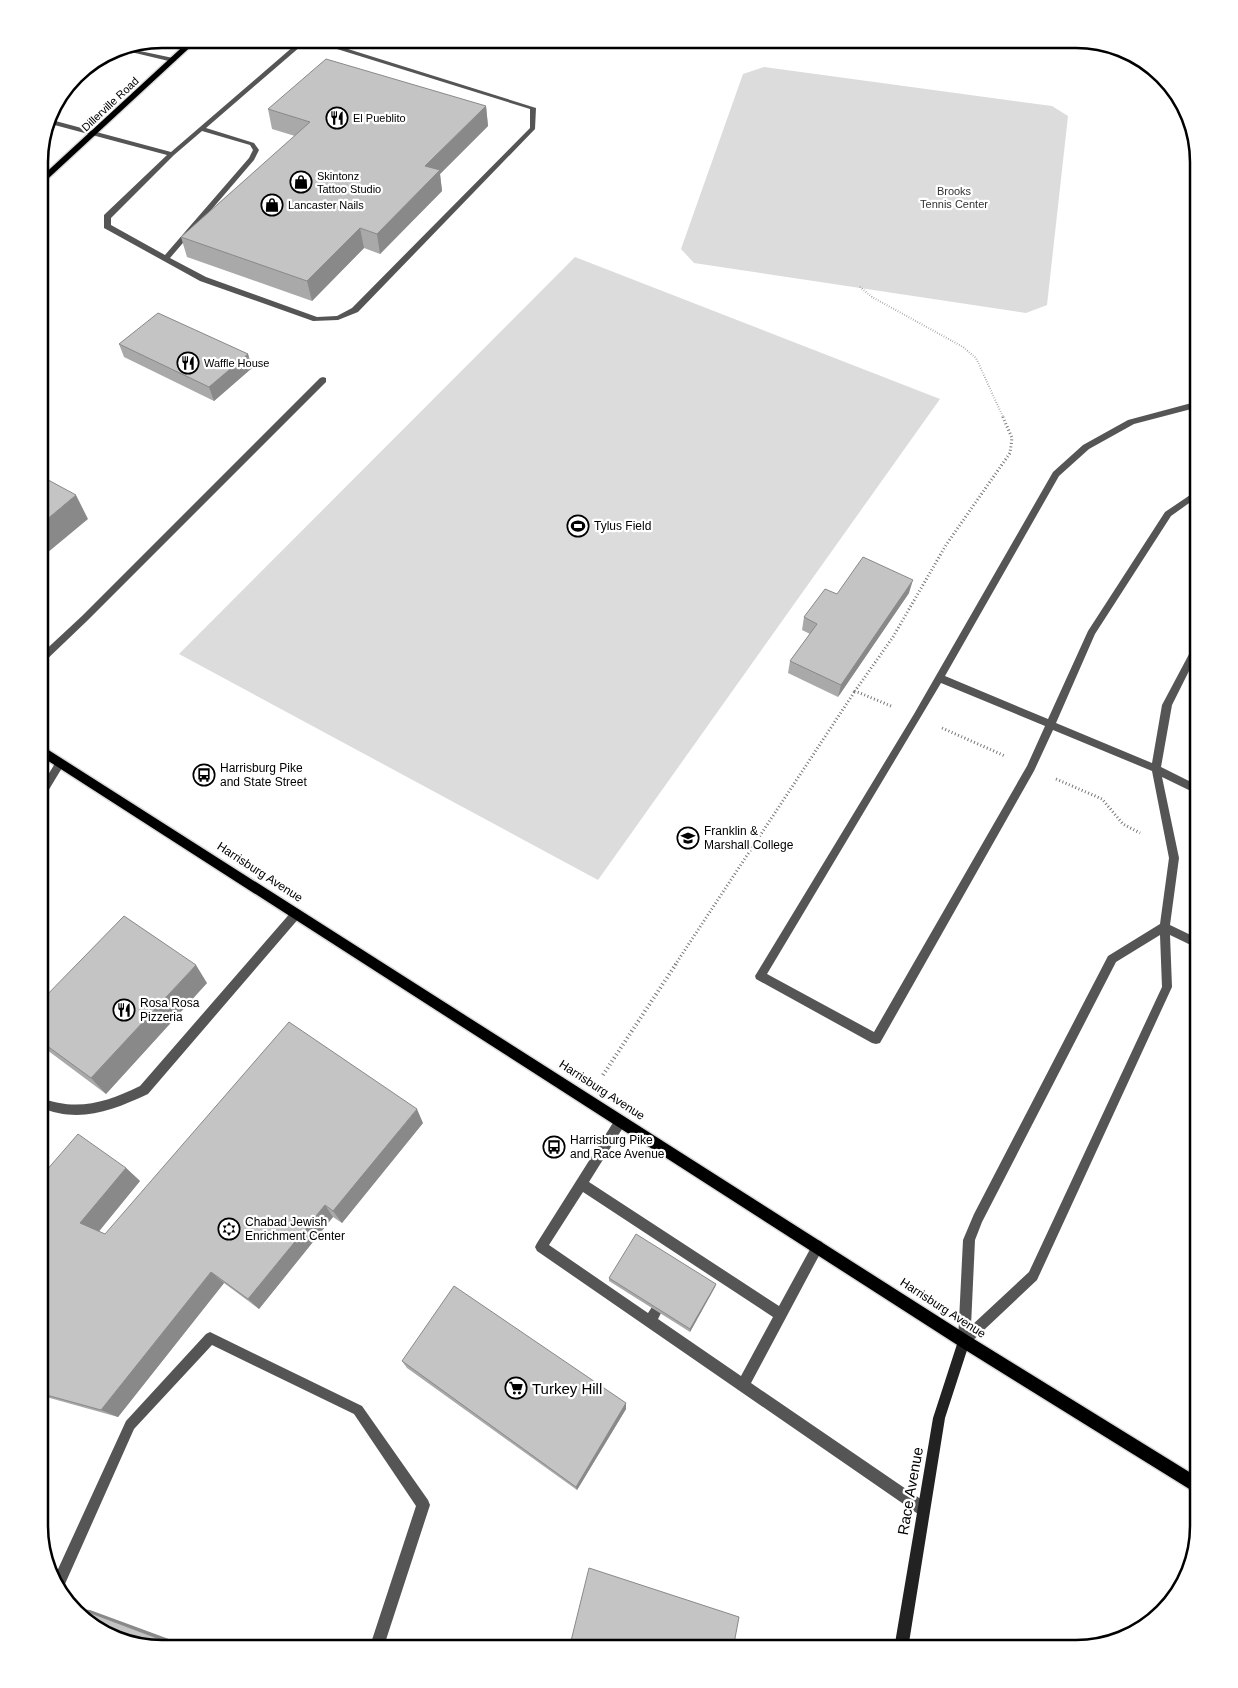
<svg xmlns="http://www.w3.org/2000/svg" width="1238" height="1688" viewBox="0 0 1238 1688" font-family="Helvetica,sans-serif">
<style>
.green{fill:#dcdcdc}
.lines{fill:none;stroke-linecap:round;stroke-linejoin:round}
.primary-casing{stroke:#dbdbdb;stroke-width:3}
.path-far2{stroke:#777;stroke-width:2;stroke-dasharray:0.5 2;stroke-linecap:butt}
.path-far1{stroke:#777;stroke-width:3;stroke-dasharray:1 2.5;stroke-linecap:butt}
.path{stroke:#777;stroke-width:4;stroke-dasharray:1 3;stroke-linecap:butt}
.service{fill:#555;fill-rule:evenodd}
.minor{fill:#555;fill-rule:evenodd}
.secondary{fill:#222;fill-rule:evenodd}
.primary{fill:#000;fill-rule:evenodd}
.wall{fill:#a9a9a9}
.shaded-wall{fill:#898989}
.building{fill:#c4c4c4;stroke:#898989}
.labels{text-anchor:middle;dominant-baseline:central;stroke-width:4.5;stroke-linejoin:round;paint-order:stroke}
.far-street-label{font-size:11px;fill:#000;stroke:#fff}
.far-poi-label{font-size:11px;fill:#000;stroke:#fff;text-anchor:start}
.far-park-label{font-size:11px;fill:#333;stroke:#fff}
.poi-label{font-size:12px;fill:#000;stroke:#fff;text-anchor:start}
.street-label{font-size:12px;fill:#000;stroke:#fff}
.near-poi-label{font-size:15px;fill:#000;stroke:#fff;text-anchor:start}
.near-street-label{font-size:15px;fill:#000;stroke:#fff}
.rim{fill:none;stroke:#000;stroke-width:2.5}
</style>
<rect width="100%" height="100%" fill="#fff"/>
<!-- green -->
<path class="green" d="M764 67 1052 106 1068 116 1047 305 1026 313 694 263 681 249 743 74Z
M575 257 940 399 598 880 179 654Z"/>
<g class="lines">
<!-- primary casing -->
<g class="primary-casing">
<path id="primary" d="M191 39H199L39 187V179Z
M39 744 969 1336 1199 1478V1495L959 1346 39 755Z"/>
</g>
<!-- path-far2 -->
<path class="path-far2" d="M860 287 872 297 963 347 976 358 1003 417"/>
<!-- path-far1 -->
<path class="path-far1" d="M891 706 855 691 893 637 946 545 1010 453 1012 438 1002 415
M942 728 1005 756
M1056 779 1102 799 1123 824 1140 833
M675 965 855 691"/>
<!-- path -->
<path class="path" d="M603 1075 676 964"/>
<!-- service -->
<path class="service" d="M302 39H316L536 108 535 129 358 312 338 320 313 321 200 281 104 228V215L167 155 47 123 48 119 171 152ZM308 40 530 109V128L352 308 337 316 317 317 206 277 170 258 254 160 259 150 254 143 206 128ZM202 131 250 145 253 150 249 158 165 255 111 225V218L174 155Z
M121 47 173 58 176 60 173 62 114 48Z
M323 377 326 378V382L88 620 42 664 39 665V656L82 616 320 378Z
M1199 401V407L1134 424 1089 449 1059 476 945 676 1048 719 1088 631 1165 512 1199 489V496L1171 516 1095 634 1056 723 1152 763 1162 705 1196 641 1199 640V651L1172 705 1161 767 1199 786V795L1162 777 1179 858 1170 925 1199 939V949L1170 935 1172 987 1037 1280 968 1345 964 1347 960 1345 958 1341 963 1240 974 1214 1108 956 1160 924 1169 858 1152 771 1053 730 1034 771 880 1043 876 1044 872 1043 756 979 755 976 914 714 1053 472 1083 445 1128 420ZM941 683 1045 726 1027 766 874 1032 767 974ZM1160 935 1162 987 1029 1272 971 1326 975 1240 982 1222 1116 962Z
M296 909 300 911 301 914 300 917 148 1094C111 1111 79 1124 39 1107V1097C76 1112 105 1103 140 1086L292 911Z
M620 1117 624 1118 626 1122 624 1126 589 1182 779 1306 814 1242 818 1240 822 1242 824 1246 822 1250 751 1383 928 1504 930 1509 928 1514 923 1516 918 1514 537 1251 535 1247 537 1243 616 1118ZM583 1192 773 1317 741 1376 658 1319 662 1311 660 1307 656 1305 652 1307 648 1313 549 1245Z
M210 1332 362 1406 428 1500 430 1505 383 1649H369L416 1506 354 1414 212 1345 134 1429 61 1593 55 1588 53 1580 126 1421 206 1334Z"/>
<!-- minor -->
<path class="minor" d="M60 759 63 760 65 763 42 801 39 802V790L57 760Z"/>
<!-- secondary -->
<path class="secondary" d="M964 1335 968 1337 970 1341 945 1418 908 1649H894L933 1418 958 1341 960 1337Z"/>
<!-- primary -->
<use href="#primary" class="primary"/>
</g>
<!-- wall -->
<path class="wall" d="M486 106 488 126 440 174 442 191 380 254 364 248 312 301 187 257 181 237 295 136 272 129 268 109Z
M119 344 248 354 252 368 214 401 124 357Z
M909 593 838 697 788 673 790 661 810 634 802 630 804 617 837 594Z
M207 983 106 1094 39 1044V1003Z
M423 1123 342 1223 333 1217 259 1309 224 1283 118 1417 39 1395V1179L126 1168 140 1181 99 1231 105 1234Z
M609 1278 716 1284 715 1287 690 1332 609 1281Z
M402 1361 626 1403V1409L577 1490 407 1368Z"/>
<!-- shaded-wall -->
<path class="shaded-wall" d="M486 106 488 126 440 174 442 191 380 254 377 234 425 166Z
M360 228 364 248 312 301 307 281Z
M248 354 252 368 214 401 209 387Z
M76 495 88 519 41 558 39 555V526Z
M913 580 909 593 838 697 841 685Z
M196 965 207 983 106 1094 91 1078Z
M417 1109 423 1123 342 1223 333 1211Z
M126 1168 140 1181 96 1235 80 1223Z
M325 1205 333 1217 259 1309 248 1299Z
M211 1272 224 1283 118 1417 101 1410Z
M716 1284 715 1287 690 1332V1329Z
M626 1403V1409L577 1490 576 1487Z
M80 1609 90 1610 196 1649H186Z"/>
<!-- building -->
<path class="building" d="M326 59 486 106 425 166 440 170 377 234 360 228 307 281 181 237 310 122 268 109Z
M158 313 248 354 209 387 119 344Z
M39 475 76 495 39 526Z
M863 557 913 580 841 685 790 661 817 624 804 617 825 589 837 594Z
M124 916 196 965 91 1078 39 1040V1003Z
M289 1022 417 1109 333 1211 325 1205 248 1299 211 1272 101 1410 39 1393V1179L78 1134 126 1168 80 1223 105 1234Z
M636 1234 716 1284 690 1329 609 1278Z
M454 1286 626 1403 576 1487 402 1361Z
M589 1568 739 1617 733 1649H569Z
M80 1609 186 1649H154L100 1633 79 1611Z"/>
<!-- icons -->
<defs>
<g id="restaurant-ring" transform="scale(1.125)"><circle r="9.5" fill="#fff" stroke="#000" stroke-width="1.5"/><path d="M-5-6h1v4h1v-4h1v4h1v-4h1v5L-1.5 .5V6h-2V.5L-5-1ZM5-6V6H3V1.5H1.5Q1.5-4 5-6Z" fill="#000"/></g>
<g id="shop-ring" transform="scale(1.125)"><circle r="9.5" fill="#fff" stroke="#000" stroke-width="1.5"/><path d="M-5-2.5h2.3a2.7 3.5 0 0 1 5.4 0H5L5.5 6h-11ZM-1.5-2.5h3a1.5 2.3 0 0 0-3 0Z" fill="#000"/></g>
<g id="stadium-ring" transform="scale(1.125)"><circle r="9.5" fill="#fff" stroke="#000" stroke-width="1.5"/><path d="M0-5a6.5 5 0 1 0 0 10a6.5 5 0 1 0 0-10ZM-3.5-1.8h7v3.6h-7Z" fill="#000"/></g>
<g id="bus-ring" transform="scale(1.125)"><circle r="9.5" fill="#fff" stroke="#000" stroke-width="1.5"/><path d="M-5-6H5V4H4V6H2V4H-2V6H-4V4H-5ZM-3.5-4V0h7V-4ZM-3.5 1.2v1.5H-2V1.2ZM2 1.2v1.5H3.5V1.2Z" fill="#000"/></g>
<g id="university-ring" transform="scale(1.125)"><circle r="9.5" fill="#fff" stroke="#000" stroke-width="1.5"/><path d="M0-5L7-2L0 1L-7-2ZM-4 1L0 2.5L4 1V4Q0 6-4 4Z" fill="#000"/></g>
<g id="synagogue-ring" transform="scale(1.125)"><circle r="9.5" fill="#fff" stroke="#000" stroke-width="1.5"/><path d="M0-6.5L5.6 3.2H-5.6ZM0 6.5L5.6-3.2H-5.6Z" fill="#000"/></g>
<g id="supermarket-ring" transform="scale(1.125)"><circle r="9.5" fill="#fff" stroke="#000" stroke-width="1.5"/><path d="M-6-5.5h2.5l.6 2H6L4.5 2H-2.5L-4.4-4H-6ZM-1.5 3.2a1.3 1.3 0 1 0 .1 0ZM3 3.2a1.3 1.3 0 1 0 .1 0Z" fill="#000"/></g>
</defs>
<g fill-rule="evenodd">
<use href="#restaurant-ring" x="337" y="118"/>
<use href="#shop-ring" x="301" y="182"/>
<use href="#shop-ring" x="272" y="205"/>
<use href="#restaurant-ring" x="188" y="363"/>
<use href="#stadium-ring" x="578" y="526"/>
<use href="#bus-ring" x="204" y="775"/>
<use href="#university-ring" x="688" y="838"/>
<use href="#restaurant-ring" x="124" y="1010"/>
<use href="#bus-ring" x="554" y="1147"/>
<use href="#synagogue-ring" x="229" y="1229"/>
<use href="#supermarket-ring" x="516" y="1388"/>
</g>
<g class="labels">
<!-- far-street labels -->
<g class="far-street-label">
<text transform="translate(110 104) rotate(-43)">Dillerville Road</text>
</g>
<!-- far-poi labels -->
<g class="far-poi-label">
<text x="353" y="118">El Pueblito</text>
<text x="317" y="176">Skintonz<tspan x="317" dy="13">Tattoo Studio</tspan></text>
<text x="288" y="205">Lancaster Nails</text>
<text x="204" y="363">Waffle House</text>
</g>
<!-- far-park labels -->
<g class="far-park-label">
<text x="954" y="191">Brooks<tspan x="954" dy="13">Tennis Center</tspan></text>
</g>
<!-- poi labels -->
<g class="poi-label">
<text x="594" y="526">Tylus Field</text>
<text x="220" y="768">Harrisburg Pike<tspan x="220" dy="14">and State Street</tspan></text>
<text x="704" y="831">Franklin &amp;<tspan x="704" dy="14">Marshall College</tspan></text>
<text x="140" y="1003">Rosa Rosa<tspan x="140" dy="14">Pizzeria</tspan></text>
<text x="570" y="1140">Harrisburg Pike<tspan x="570" dy="14">and Race Avenue</tspan></text>
<text x="245" y="1222">Chabad Jewish<tspan x="245" dy="14">Enrichment Center</tspan></text>
</g>
<!-- street labels -->
<g class="street-label">
<text transform="translate(260 872) rotate(33)">Harrisburg Avenue</text>
<text transform="translate(602 1090) rotate(33)">Harrisburg Avenue</text>
<text transform="translate(943 1308) rotate(33)">Harrisburg Avenue</text>
</g>
<!-- near-poi labels -->
<g class="near-poi-label">
<text x="532" y="1388">Turkey Hill</text>
</g>
<!-- near-street labels -->
<g class="near-street-label">
<text transform="translate(910 1491) rotate(-80)">Race Avenue</text>
</g>
</g>
<!-- crop -->
<path d="M0 0H1238V1688H0ZM162 48H1076A114 114 0 0 1 1190 162V1526A114 114 0 0 1 1076 1640H162A114 114 0 0 1 48 1526V162A114 114 0 0 1 162 48Z" fill="#fff" fill-rule="evenodd"/>
<path class="rim" d="M162 48H1076A114 114 0 0 1 1190 162V1526A114 114 0 0 1 1076 1640H162A114 114 0 0 1 48 1526V162A114 114 0 0 1 162 48Z"/>
</svg>
